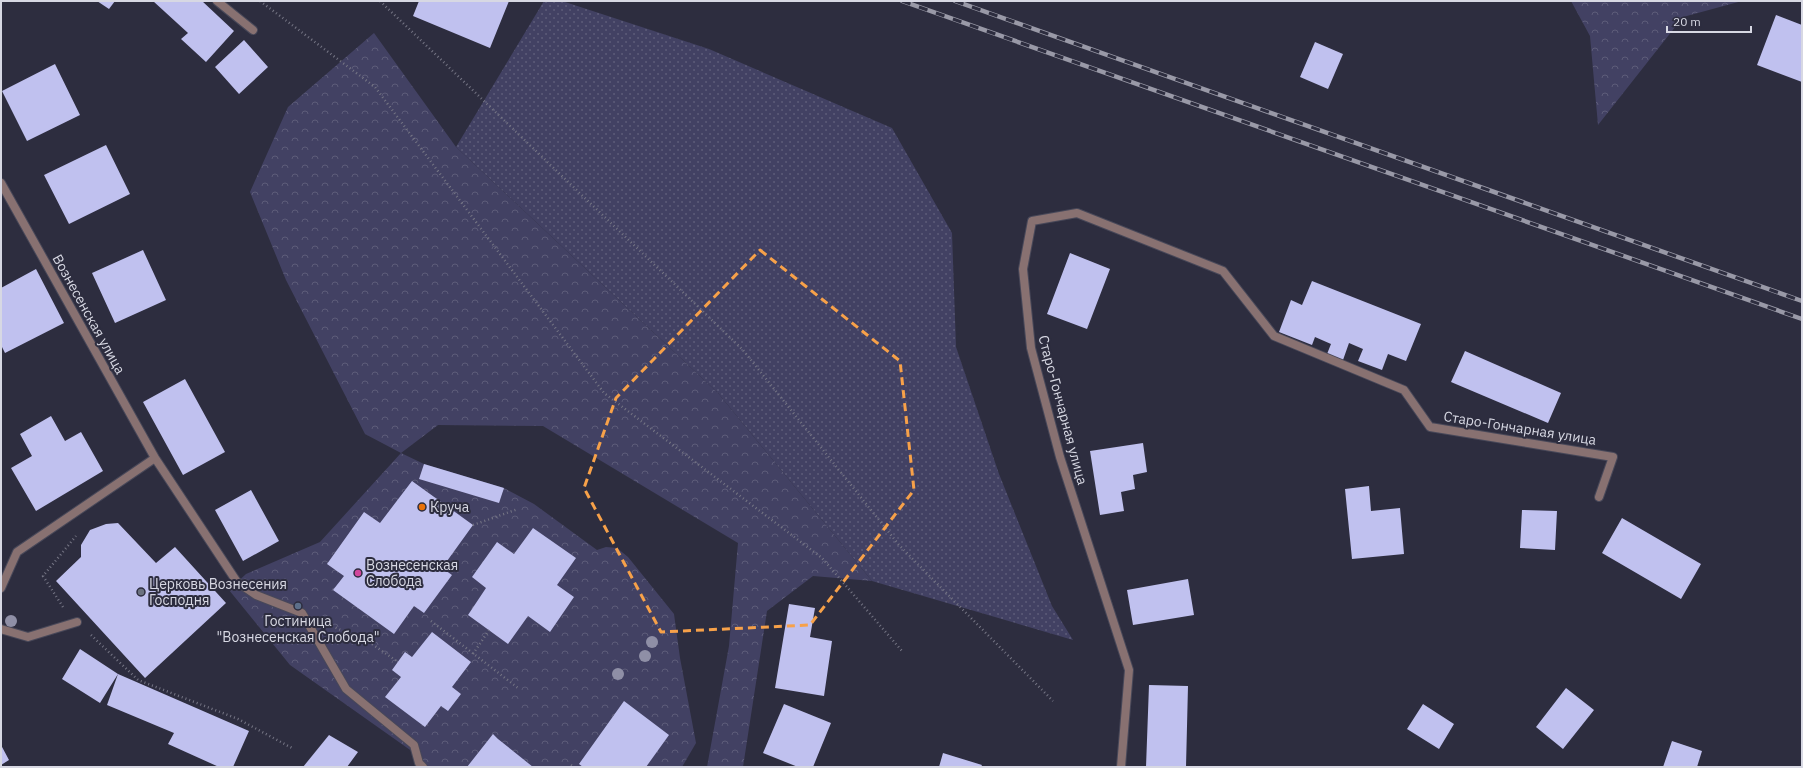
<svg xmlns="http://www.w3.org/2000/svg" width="1803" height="768" viewBox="0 0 1803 768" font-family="'IBM Plex Sans',sans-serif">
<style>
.grass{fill:url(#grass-dots)}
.forest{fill:url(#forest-crowns)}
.building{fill:#c0c1ef}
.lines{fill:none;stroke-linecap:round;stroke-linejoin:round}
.service-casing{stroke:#484859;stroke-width:10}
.minor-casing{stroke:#484859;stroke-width:10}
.path{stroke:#767685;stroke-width:2.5;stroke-dasharray:1 3;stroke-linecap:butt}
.service{stroke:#887171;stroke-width:8}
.minor{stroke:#887171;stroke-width:8}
.rail-casing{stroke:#9999a7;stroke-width:4.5}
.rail{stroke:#2d2d3f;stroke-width:3;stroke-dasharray:9;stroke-linecap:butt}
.tree{fill:#8f8fa6}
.marked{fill:none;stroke:#f7a149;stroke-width:3;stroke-dasharray:8 5;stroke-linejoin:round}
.food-dot{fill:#e8710a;stroke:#2d2d3f;stroke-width:1.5}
.hotel-dot{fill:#d1479c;stroke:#2d2d3f;stroke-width:1.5}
.worship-dot{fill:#6b7280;stroke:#2d2d3f;stroke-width:1.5}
.service-dot{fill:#5c6f8a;stroke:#2d2d3f;stroke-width:1.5}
.labels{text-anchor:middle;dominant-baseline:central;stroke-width:4;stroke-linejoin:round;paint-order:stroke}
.street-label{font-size:14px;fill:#d7d8e3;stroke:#2d2d3f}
.poi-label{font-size:14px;fill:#d7d8e3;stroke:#2d2d3f;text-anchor:start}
</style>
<defs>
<pattern id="grass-dots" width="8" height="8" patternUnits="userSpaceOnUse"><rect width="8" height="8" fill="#424163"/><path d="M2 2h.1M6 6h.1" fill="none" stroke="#5d5c79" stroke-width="1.8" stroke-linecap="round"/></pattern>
<pattern id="forest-crowns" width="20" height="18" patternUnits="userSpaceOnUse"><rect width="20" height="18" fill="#424163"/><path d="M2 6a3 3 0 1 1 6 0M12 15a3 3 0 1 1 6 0" fill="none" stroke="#5d5c79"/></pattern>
</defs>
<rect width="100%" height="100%" fill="#2d2d3f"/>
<!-- grass -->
<path class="grass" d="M544 1H562L709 49 892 128 952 233 956 347 999 474 1052 606 1073 640 872 581 718 393 456 147Z"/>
<!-- forest -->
<path class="forest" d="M1571 1H1742L1683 17 1598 125 1590 36Z
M374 33 456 147 718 393 872 581 813 576 767 611 743 767H707L729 646 738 543 543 426 438 425 401 453 424 464 504 488 534 504 597 550 606 547 617 548 628 557 674 614 680 658 696 743 682 767H418L413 752 290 665 229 590 246 574 320 542 401 453 365 434 286 280 250 192 288 107Z"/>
<!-- building -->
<path class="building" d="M97 1H115L109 9Z
M153 1H202L234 31 206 62 181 39 188 33Z
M419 1H509L490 48 413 16Z
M1776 15 1802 25V82L1757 65Z
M244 40 268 67 239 94 215 67Z
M1315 42 1343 54 1328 89 1300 77Z
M55 64 80 115 27 141 2 91Z
M106 145 130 194 69 224 44 175Z
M143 250 166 300 115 323 92 273Z
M1070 253 1110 269 1087 329 1047 314Z
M36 269 64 323 5 353 1 345V288Z
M1312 281 1421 324 1406 361 1388 354 1382 370 1358 361 1363 349 1349 343 1343 360 1327 354 1331 344 1315 337 1312 345 1279 332 1291 300 1302 305Z
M1465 351 1561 393 1548 423 1451 382Z
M185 379 225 452 183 475 143 402Z
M51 416 65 441 81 432 103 471 36 511 11 468 32 456 20 434Z
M1143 443 1147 472 1133 475 1135 489 1121 492 1124 511 1100 515 1090 451Z
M424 464 504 488 499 503 419 479Z
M412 481 473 525 442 568 452 575 424 613 414 606 394 634 333 590 344 576 327 564 364 512 380 523Z
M1369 486 1371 511 1400 508 1404 554 1352 559 1345 489Z
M251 490 279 541 243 561 215 510Z
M1522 510 1557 511 1555 550 1520 548Z
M1622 518 1701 564 1681 599 1602 553Z
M118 523 156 563 175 547 226 603 145 678 56 581 81 557V545L90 530 106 524Z
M533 528 576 558 557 585 574 597 550 632 528 616 508 644 468 615 486 588 472 577 497 542 514 554Z
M1188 579 1194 615 1133 625 1127 590Z
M789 604 815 608 810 637 832 641 824 696 775 688Z
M432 632 471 662 452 687 461 694 448 711 441 706 425 727 385 697 401 677 392 670 405 652 412 657Z
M80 649 118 674 100 703 62 679Z
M118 674 249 731 233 767H219L168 744 174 733 107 705Z
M1149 685 1188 686 1186 767H1146Z
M1566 688 1594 710 1563 749 1536 727Z
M624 701 669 735 646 767H583L579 764Z
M784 704 831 723 813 767H798L763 753Z
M1423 704 1454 724 1439 749 1407 729Z
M493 734 498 739 533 767H467Z
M329 735 358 752 347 767H303Z
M1672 741 1702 751 1697 767H1663Z
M1 745 9 760 1 765Z
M943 753 982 765 981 767H939Z"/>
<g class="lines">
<!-- service casing -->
<g class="service-casing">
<path id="service" d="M1 629 28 637 77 622"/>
</g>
<!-- minor casing -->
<g class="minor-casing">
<path id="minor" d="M217 1 253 30
M1 183 155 458 237 582 256 595 302 613 346 689 414 745 419 763 423 767
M1 588 17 552 155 458
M1121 767 1129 670 1060 457 1031 348 1023 269 1032 221 1077 213 1223 271 1274 336 1404 390 1430 427 1613 457 1599 497"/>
</g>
<!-- path -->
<path class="path" d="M260 1 375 87 604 393 822 558 902 651
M380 1 743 350 899 545 1053 701
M473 525 518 509
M63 607 43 576 76 536
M431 621 518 688
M332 626 372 644 398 662
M91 635 138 680 238 719 292 748
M473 654 489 630
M571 765 574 767"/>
<!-- service -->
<use href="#service" class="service"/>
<!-- minor -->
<use href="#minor" class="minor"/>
<!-- rail casing -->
<g class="rail-casing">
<path id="rail" d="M902 1 1802 319
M955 1 1802 301"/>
</g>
<!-- rail -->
<use href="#rail" class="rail"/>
</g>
<!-- trees -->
<g class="tree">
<circle cx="11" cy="621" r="6"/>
<circle cx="652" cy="642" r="6"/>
<circle cx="645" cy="656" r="6"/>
<circle cx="618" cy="674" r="6"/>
</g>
<!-- marked area -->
<path class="marked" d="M760 250 900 361 914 490 810 625 661 632 584 488 616 398Z"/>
<!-- markers -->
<circle class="food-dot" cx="422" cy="507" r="4"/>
<circle class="hotel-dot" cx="358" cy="573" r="4"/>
<circle class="worship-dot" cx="141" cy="592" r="4"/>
<circle class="service-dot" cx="298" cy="606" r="4"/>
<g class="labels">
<!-- street labels -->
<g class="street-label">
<text transform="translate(89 314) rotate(61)">Вознесенская улица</text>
<text transform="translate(1063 410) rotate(75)">Старо-Гончарная улица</text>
<text transform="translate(1520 428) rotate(9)">Старо-Гончарная улица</text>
</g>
<!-- poi labels -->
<g class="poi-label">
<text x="430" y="507">Круча</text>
<text x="366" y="565">Вознесенская<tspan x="366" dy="16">Слобода</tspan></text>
<text x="149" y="584">Церковь Вознесения<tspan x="149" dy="16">Господня</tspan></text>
<text x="298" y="621" text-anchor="middle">Гостиница<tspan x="298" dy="16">"Вознесенская Слобода"</tspan></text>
</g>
</g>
<!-- border -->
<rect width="1803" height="768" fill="none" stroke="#d7d8e3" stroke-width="4"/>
<!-- scale -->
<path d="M1667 26v6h84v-6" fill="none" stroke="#d7d8e3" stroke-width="2"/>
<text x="1673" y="26" font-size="12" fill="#d7d8e3" stroke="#2d2d3f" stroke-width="3" paint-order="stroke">20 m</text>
</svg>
